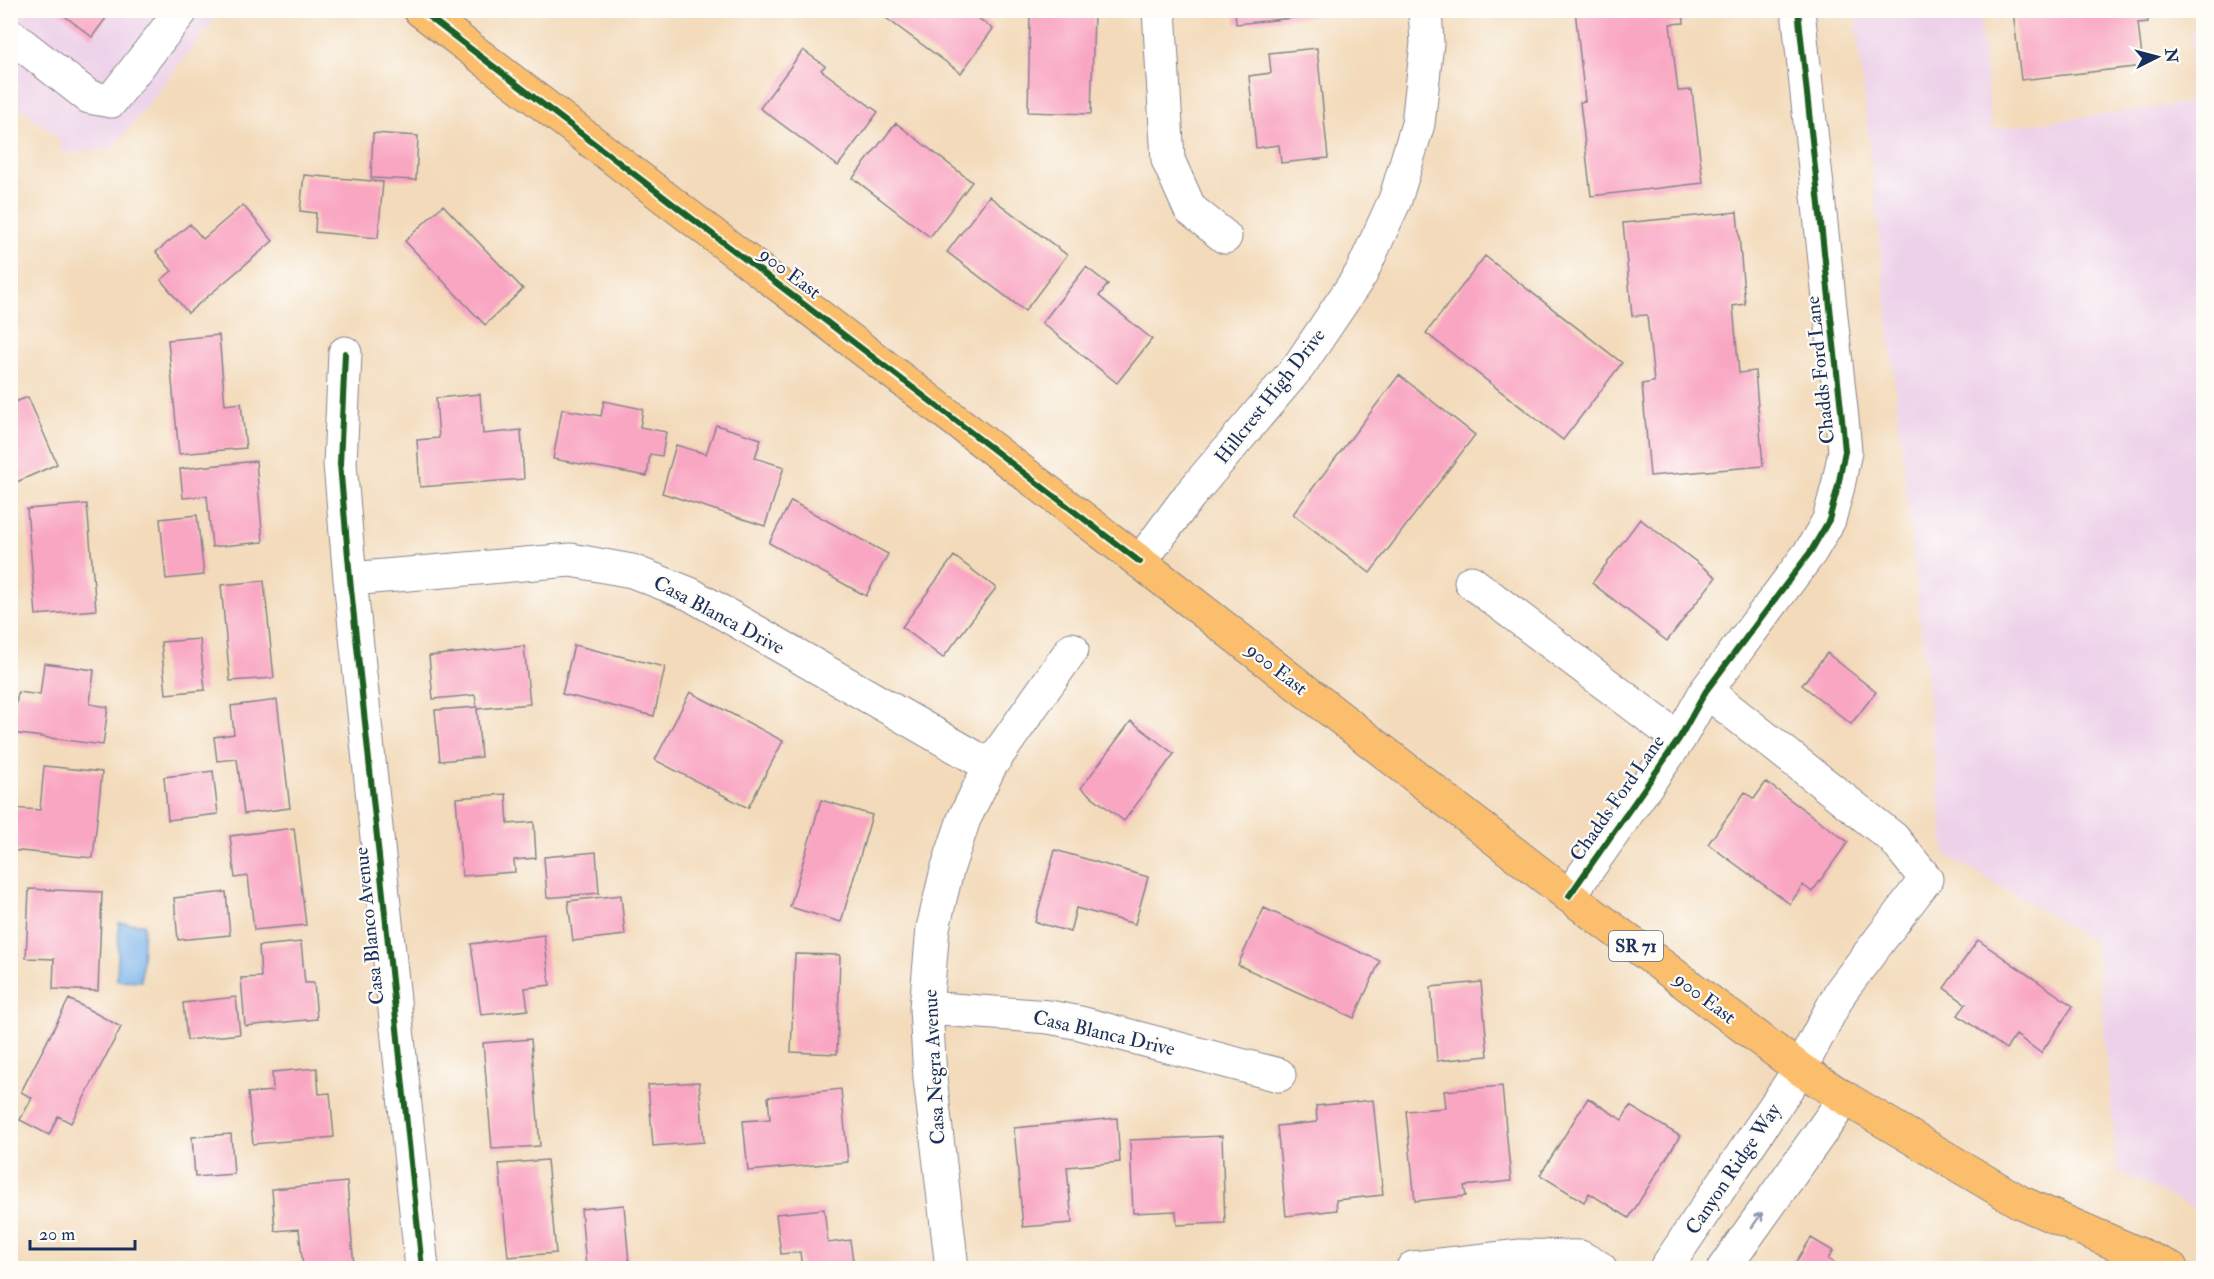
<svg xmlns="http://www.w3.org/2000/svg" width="2214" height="1279" viewBox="0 0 2214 1279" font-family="'IM FELL Double Pica',serif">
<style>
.built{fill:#edd1e9}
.water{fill:#7ab4eb;stroke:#4a72a4;stroke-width:1.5}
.building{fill:#f9a6c2}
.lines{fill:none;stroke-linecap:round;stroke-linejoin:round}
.minor-casing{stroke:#87848c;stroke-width:35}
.major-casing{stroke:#87848c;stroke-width:35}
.minor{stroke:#fff;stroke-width:33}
.major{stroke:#fabe6d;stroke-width:33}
.cycleway-casing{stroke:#fdfcf7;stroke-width:10}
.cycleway{stroke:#1b5e20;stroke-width:6}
.oneway{stroke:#8d97ae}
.labels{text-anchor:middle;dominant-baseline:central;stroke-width:4.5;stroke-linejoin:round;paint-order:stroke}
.shield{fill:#fdfcf7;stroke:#5f6c8c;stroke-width:1.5}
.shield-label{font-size:18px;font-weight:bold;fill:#1b2f5e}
.street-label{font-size:20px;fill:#1b2f5e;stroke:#fdfcf7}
</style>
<rect width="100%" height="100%" fill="#fdfcf7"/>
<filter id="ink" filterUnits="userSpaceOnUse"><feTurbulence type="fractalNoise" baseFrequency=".0167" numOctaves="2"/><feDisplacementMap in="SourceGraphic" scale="12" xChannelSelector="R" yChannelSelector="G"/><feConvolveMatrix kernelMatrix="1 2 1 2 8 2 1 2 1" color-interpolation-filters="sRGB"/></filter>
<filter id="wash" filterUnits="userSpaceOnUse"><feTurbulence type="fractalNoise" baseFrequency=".008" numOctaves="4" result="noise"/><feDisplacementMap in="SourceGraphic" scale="24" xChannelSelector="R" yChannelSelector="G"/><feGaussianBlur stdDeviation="1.35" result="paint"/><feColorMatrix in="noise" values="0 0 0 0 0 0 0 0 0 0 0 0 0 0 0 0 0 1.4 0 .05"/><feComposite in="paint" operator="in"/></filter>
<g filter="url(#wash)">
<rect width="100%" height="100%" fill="#f3daba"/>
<!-- built -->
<path class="built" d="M10 11H221L113 149 63 154 59 138 11 101Z
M1855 11H1979L1992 129 2187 103 2193 30 2197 11H2203V1213L2117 1171 2096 943 1945 854Z"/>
<!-- water -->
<path class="water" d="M119 923 144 924 141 981 117 980Z"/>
<g id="blocks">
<!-- building -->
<path class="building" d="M57 10H112L92 37Z
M875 10H967L993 29 961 73Z
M1235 10H1329L1330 14 1236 24Z
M1575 10H1683L1684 23 1670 24 1678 91 1692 90 1703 183 1591 196 1580 102 1585 101Z
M2013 10H2147L2148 22 2138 23 2143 66 2021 80Z
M1030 13 1094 15 1091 114 1028 112Z
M1317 48 1328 158 1281 163 1279 145 1256 148 1249 76 1271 73 1269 53Z
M803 50 825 66 821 70 878 112 838 166 760 108Z
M896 123 972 182 930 237 853 178Z
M373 133 418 136 416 180 371 178Z
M304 175 383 182 378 238 315 232 316 213 300 211Z
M989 196 1067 255 1025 311 947 252Z
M243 205 273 241 188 313 161 280 172 271 156 252 190 224 203 239Z
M443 205 523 289 485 325 405 241Z
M1737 212 1745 304 1733 306 1739 373 1755 371 1763 466 1650 476 1642 384 1654 382 1647 315 1632 316 1623 223Z
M1485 256 1622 363 1563 440 1426 333Z
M1086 267 1108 284 1099 296 1152 339 1117 383 1042 323Z
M219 335 225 405 241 403 246 448 179 454 168 340Z
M1399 375 1475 435 1370 573 1293 514Z
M480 394 483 434 521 430 524 479 420 487 417 440 439 438 436 398Z
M28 397 57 464 10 485V404Z
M604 401 643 409 640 427 666 432 662 456 650 454 647 476 553 459 562 409 601 416Z
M716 425 761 439 755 458 784 467 765 526 662 493 676 445 706 454Z
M256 461 263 542 212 547 207 496 183 498 180 469Z
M791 501 888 554 866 596 769 543Z
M87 504 96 610 36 615 27 509Z
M197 515 204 575 166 579 160 519Z
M1640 519 1716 577 1667 641 1592 583Z
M954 556 996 588 943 658 902 627Z
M264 581 274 678 230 681 221 585Z
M200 639 205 690 166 694 161 642Z
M574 645 665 667 654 716 562 694Z
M524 646 530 704 477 709 481 757 440 761 435 710 477 707 475 695 433 699 429 656Z
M1827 653 1876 692 1851 724 1802 685Z
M44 663 94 670 90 704 108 707 103 745 12 733 18 692 40 695Z
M690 692 783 741 748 808 655 760Z
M277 700 290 808 244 814 237 759 217 761 214 737 234 734 231 706Z
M1131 721 1174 754 1124 821 1081 788Z
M44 766 102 772 93 858 10 850 12 808 40 810Z
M213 771 218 814 168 820 164 777Z
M1766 782 1848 842 1812 892 1803 885 1790 904 1708 844 1745 792 1754 799Z
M506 794 508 824 534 822 536 858 514 860 515 872 462 876 456 798Z
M821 800 872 815 841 922 790 907Z
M294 828 306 925 254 930 248 876 235 878 230 836Z
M1055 850 1148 877 1135 924 1076 908 1070 932 1035 922Z
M596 852 599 893 547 898 544 857Z
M29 889 102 892 98 991 53 989 54 959 26 958Z
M226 892 230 935 178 940 174 898Z
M621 895 625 935 573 941 568 901Z
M1264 908 1380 961 1354 1018 1238 965Z
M544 935 550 985 525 988 528 1010 481 1015 471 944Z
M1978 940 2073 1006 2041 1053 2016 1035 2006 1049 1958 1015 1966 1004 1944 988Z
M301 942 305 983H314L317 1019 245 1026 241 978 261 977 259 946Z
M795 954 840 955 837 1054 791 1052Z
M1481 982 1488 1056 1437 1061 1431 987Z
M236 997 240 1034 187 1040 183 1003Z
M69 999 121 1027 71 1123 58 1116 49 1135 20 1120 32 1098 21 1092Z
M531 1039 540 1146 492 1149 483 1043Z
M317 1068 319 1094 330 1093 334 1137 253 1144 248 1093 273 1091 272 1072Z
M699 1082 704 1142 653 1146 648 1085Z
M1502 1086 1511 1181 1464 1186 1466 1196 1415 1201 1406 1111 1446 1108 1444 1091Z
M841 1089 848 1162 748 1171 743 1121 770 1119 768 1097Z
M1588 1098 1622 1120 1630 1106 1680 1136 1629 1218 1589 1193 1584 1202 1540 1175Z
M1373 1100 1383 1195 1336 1200 1337 1210 1286 1216 1277 1126 1317 1122 1316 1106Z
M1117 1118 1120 1162 1067 1167 1072 1223 1023 1227 1014 1128Z
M231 1134 234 1174 195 1177 192 1137Z
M1222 1136 1225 1223 1177 1225 1176 1211 1133 1213 1130 1140Z
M547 1160 556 1253 508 1257 499 1164Z
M347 1182 354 1268H303L299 1229 275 1231 272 1189Z
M624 1205 629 1263 586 1267 581 1209Z
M824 1209 828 1243 850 1240 854 1268H802L800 1252 781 1254 776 1214Z
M1811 1238 1833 1251 1828 1259 1843 1268H1792Z
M194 1264 195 1268H163V1267Z"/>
</g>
</g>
<g filter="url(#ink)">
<use href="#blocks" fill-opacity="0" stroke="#87848c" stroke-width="1.5"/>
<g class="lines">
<!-- minor casing -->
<g class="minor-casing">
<path id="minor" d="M1159 10 1168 160 1190 209 1225 237
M10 35 89 97 111 101 182 10
M345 353 340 464 350 579 422 1268
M1140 562 1189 496 1299 366 1361 274 1395 200 1418 124 1427 43 1425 10
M350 579 571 560 632 571 690 594 990 766
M1471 582 1679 739
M1569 896 1679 739 1706 691 1811 551 1829 520 1838 486 1845 451 1842 419 1798 10
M926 1008 1049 1017 1080 1023 1279 1075
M952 1268 930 1078 926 1008 933 928 947 870 964 819 990 766 1072 649
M1413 1268 1521 1256 1580 1257 1600 1268
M1666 1268 1800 1069 1841 991 1926 879 1893 838 1706 691
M1724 1268 1845 1098"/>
</g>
<!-- major casing -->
<g class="major-casing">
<path id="major" d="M420 10 1140 562 1569 896 1800 1069 1845 1098 2020 1202 2171 1268"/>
</g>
<!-- minor -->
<use href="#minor" class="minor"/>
<!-- major -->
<use href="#major" class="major"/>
<!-- cycleway casing -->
<g class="cycleway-casing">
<path id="cycleway" d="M420 10 1140 562
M345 353 340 464 350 579 422 1268
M1569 896 1679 739 1706 691 1811 551 1829 520 1838 486 1845 451 1842 419 1798 10"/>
</g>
<!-- cycleway -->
<use href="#cycleway" class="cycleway"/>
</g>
<!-- one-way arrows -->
<defs><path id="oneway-shaft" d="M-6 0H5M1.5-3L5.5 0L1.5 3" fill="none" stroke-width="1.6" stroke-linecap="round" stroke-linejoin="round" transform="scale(1.5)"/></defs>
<use class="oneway" href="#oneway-shaft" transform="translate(1757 1220) rotate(-55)"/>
</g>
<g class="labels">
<!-- shield labels -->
<rect class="shield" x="1609" y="931" width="54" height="30" rx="4.5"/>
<g class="shield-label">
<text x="1636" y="946">SR 71</text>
</g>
<!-- street labels -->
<g class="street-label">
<text transform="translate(790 273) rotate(37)">900 East</text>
<text transform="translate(1820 370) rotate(-96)">Chadds Ford Lane</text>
<text transform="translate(1270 396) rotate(-52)">Hillcrest High Drive</text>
<text transform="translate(719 615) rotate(28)">Casa Blanca Drive</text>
<text transform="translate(1277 669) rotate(38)">900 East</text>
<text transform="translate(1617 798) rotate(-55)">Chadds Ford Lane</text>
<text transform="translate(369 926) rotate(-96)">Casa Blanco Avenue</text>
<text transform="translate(1705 998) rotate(37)">900 East</text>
<text transform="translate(1104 1033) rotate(13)">Casa Blanca Drive</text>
<text transform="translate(934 1067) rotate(-93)">Casa Negra Avenue</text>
<text transform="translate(1733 1169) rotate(-56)">Canyon Ridge Way</text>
</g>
</g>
<!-- margin -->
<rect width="2214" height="1279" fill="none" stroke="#fdfcf7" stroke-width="36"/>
<!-- north arrow -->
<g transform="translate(2157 57) rotate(84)" stroke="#fdfcf7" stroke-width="4.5" paint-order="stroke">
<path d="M0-4.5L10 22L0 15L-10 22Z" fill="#1b2f5e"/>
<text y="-9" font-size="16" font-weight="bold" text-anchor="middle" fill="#1b2f5e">N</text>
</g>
<!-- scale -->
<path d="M30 1240v9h105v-9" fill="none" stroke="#1b2f5e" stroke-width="3"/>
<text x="39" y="1240" font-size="18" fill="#1b2f5e" stroke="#fdfcf7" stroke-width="4.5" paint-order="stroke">20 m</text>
</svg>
